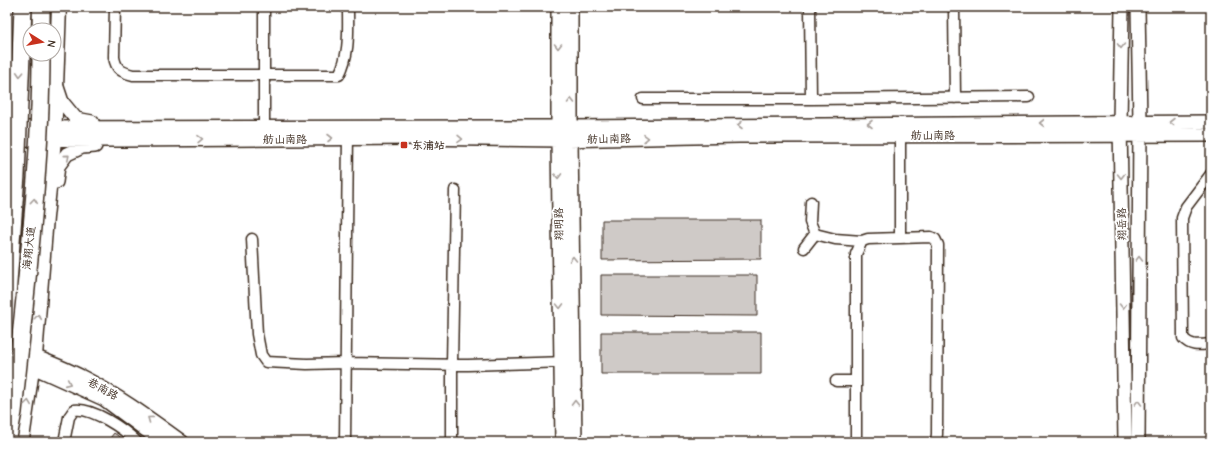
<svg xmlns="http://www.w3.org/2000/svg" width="1218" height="449" viewBox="0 0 1218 449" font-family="'Comic Neue','LXGW WenKai TC',sans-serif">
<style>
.building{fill:#cfcac7;stroke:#3b2a1e}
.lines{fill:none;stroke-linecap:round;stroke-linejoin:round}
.minor-casing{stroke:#3b2a1e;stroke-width:13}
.tertiary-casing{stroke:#3b2a1e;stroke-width:16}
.secondary-casing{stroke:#3b2a1e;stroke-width:17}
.trunk-casing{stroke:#3b2a1e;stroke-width:20}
.minor{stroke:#fff;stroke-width:10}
.tertiary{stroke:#fff;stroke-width:13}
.secondary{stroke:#fff;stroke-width:14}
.trunk{stroke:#fff;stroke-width:17}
.trunk-bridge-casing{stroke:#3b2a1e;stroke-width:20;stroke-linecap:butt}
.trunk-bridge{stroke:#fff;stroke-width:17}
.oneway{stroke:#a79f9a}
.poi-dot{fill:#c8321e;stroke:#fff;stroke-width:1.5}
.labels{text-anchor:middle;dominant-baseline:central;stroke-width:4;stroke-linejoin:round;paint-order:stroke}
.street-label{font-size:11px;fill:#3b2a1e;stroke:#fff}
.poi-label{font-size:11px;font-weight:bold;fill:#3b2a1e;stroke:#fff;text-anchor:start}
</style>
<rect width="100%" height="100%" fill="#fff"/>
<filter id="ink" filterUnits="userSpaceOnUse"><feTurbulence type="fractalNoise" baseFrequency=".025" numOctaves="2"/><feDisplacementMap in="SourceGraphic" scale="8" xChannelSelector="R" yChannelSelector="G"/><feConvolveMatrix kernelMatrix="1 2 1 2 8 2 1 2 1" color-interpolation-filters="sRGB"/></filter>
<g filter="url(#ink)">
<!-- building -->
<path class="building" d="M602 220H761V259L602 260Z
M601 275H757V316L601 315Z
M601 332H761V374H601Z
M114 433 126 442H107Z"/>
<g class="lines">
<!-- minor casing -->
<g class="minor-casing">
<path id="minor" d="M115 7 114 57C116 70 122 72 133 75H339C350 54 348 31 348 7
M264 7V135
M810 7 811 99
M954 7 955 98
M643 99H811L1029 97
M1211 174 1186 207 1182 218 1183 338C1191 347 1200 345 1211 344
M811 202 810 222 815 234 835 239 862 241
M900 237V129
M252 239 257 334 261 355 266 362 307 364 346 363 468 365 567 362
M804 248 815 234
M836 381H856
M64 442 69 417 74 410C92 407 124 429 137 442
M345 442 348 132
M452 442V365L455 190
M858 442 856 440V254L862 241 868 239 931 237 935 239 938 245 937 434 936 442"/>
</g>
<!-- tertiary casing -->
<g class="tertiary-casing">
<path id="tertiary" d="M558 7V140L562 442
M571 7V140L575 442
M1122 7 1120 122 1125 442
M57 87 62 102 76 119 92 122
M7 128 571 127 1211 122
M7 139 122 140 414 138 558 140 739 136 1211 135
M56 182 58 166 67 154 82 147 95 146
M7 346C33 356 59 365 84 378 119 396 150 419 182 442
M7 358 33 367 104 399 162 442
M22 442 34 359
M1138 442 1140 122 1138 7"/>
</g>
<!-- secondary casing -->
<g class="secondary-casing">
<path id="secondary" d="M35 356 46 217 54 140 59 7"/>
</g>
<!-- trunk casing -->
<g class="trunk-casing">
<path id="trunk" d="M41 30V7"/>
</g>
<!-- minor -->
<use href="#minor" class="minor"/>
<!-- tertiary -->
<use href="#tertiary" class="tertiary"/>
<!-- secondary -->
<use href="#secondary" class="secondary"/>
<!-- trunk -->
<use href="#trunk" class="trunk"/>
<!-- trunk-bridge casing -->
<g class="trunk-bridge-casing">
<path id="trunk-bridge" d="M7 296 16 175 23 7
M7 442 13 412C25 293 41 174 41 54"/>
</g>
<!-- trunk-bridge -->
<use href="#trunk-bridge" class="trunk-bridge"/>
</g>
<!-- one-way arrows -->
<defs><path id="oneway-chevron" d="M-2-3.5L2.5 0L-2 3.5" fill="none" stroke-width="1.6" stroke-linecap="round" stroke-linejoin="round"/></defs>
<g class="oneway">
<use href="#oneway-chevron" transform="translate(558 46) rotate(90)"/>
<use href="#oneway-chevron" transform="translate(1121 46) rotate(91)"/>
<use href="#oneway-chevron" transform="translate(20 74) rotate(93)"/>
<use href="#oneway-chevron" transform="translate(571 101) rotate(-90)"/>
<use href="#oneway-chevron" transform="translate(1172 122) rotate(180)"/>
<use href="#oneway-chevron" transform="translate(1042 123) rotate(180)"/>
<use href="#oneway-chevron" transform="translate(870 124) rotate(180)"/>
<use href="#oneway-chevron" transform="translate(740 125) rotate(180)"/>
<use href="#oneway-chevron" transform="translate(330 138)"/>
<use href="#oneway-chevron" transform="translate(646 138) rotate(-1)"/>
<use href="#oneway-chevron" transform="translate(200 139) rotate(-1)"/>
<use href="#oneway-chevron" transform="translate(460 139) rotate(1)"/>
<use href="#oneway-chevron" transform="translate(67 157) rotate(-41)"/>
<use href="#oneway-chevron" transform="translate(558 176) rotate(89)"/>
<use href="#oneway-chevron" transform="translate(1121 176) rotate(89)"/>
<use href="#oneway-chevron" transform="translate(34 201) rotate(-84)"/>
<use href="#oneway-chevron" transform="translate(573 259) rotate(-91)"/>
<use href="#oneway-chevron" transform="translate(1139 259) rotate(-90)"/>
<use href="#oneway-chevron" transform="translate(560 306) rotate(89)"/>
<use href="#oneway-chevron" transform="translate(1123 306) rotate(89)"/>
<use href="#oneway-chevron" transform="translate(38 317) rotate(-85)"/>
<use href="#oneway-chevron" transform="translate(68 383) rotate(24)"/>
<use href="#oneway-chevron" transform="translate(28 403) rotate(-82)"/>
<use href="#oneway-chevron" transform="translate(575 403) rotate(-91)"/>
<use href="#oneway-chevron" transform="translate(1138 403) rotate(-90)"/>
<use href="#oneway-chevron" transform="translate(150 419) rotate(-144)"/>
</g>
</g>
<!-- markers -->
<rect class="poi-dot" x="400" y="141" width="8" height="8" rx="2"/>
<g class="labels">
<!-- street labels -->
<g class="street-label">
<text x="933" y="135">舫山南路</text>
<text x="285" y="139">舫山南路</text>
<text transform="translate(609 139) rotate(-1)">舫山南路</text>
<text transform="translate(559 224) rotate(-91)">翔明路</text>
<text transform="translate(1122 224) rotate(-91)">翔岳路</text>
<text transform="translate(29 248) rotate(-84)">海翔大道</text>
<text transform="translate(103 389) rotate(29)">巷南路</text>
</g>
<!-- poi labels -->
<g class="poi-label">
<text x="412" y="145">东浦站</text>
</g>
</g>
<!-- margin -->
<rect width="1218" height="449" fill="none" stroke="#fff" stroke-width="24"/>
<rect x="12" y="12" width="1194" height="425" fill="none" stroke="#3b2a1e" stroke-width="1.5" filter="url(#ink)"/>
<!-- north arrow -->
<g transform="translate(42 42) rotate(101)"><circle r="19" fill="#ffffff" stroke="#b1aaa5"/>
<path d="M0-3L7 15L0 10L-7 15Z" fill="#c8321e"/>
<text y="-6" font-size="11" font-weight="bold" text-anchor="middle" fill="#3b2a1e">N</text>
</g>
</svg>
